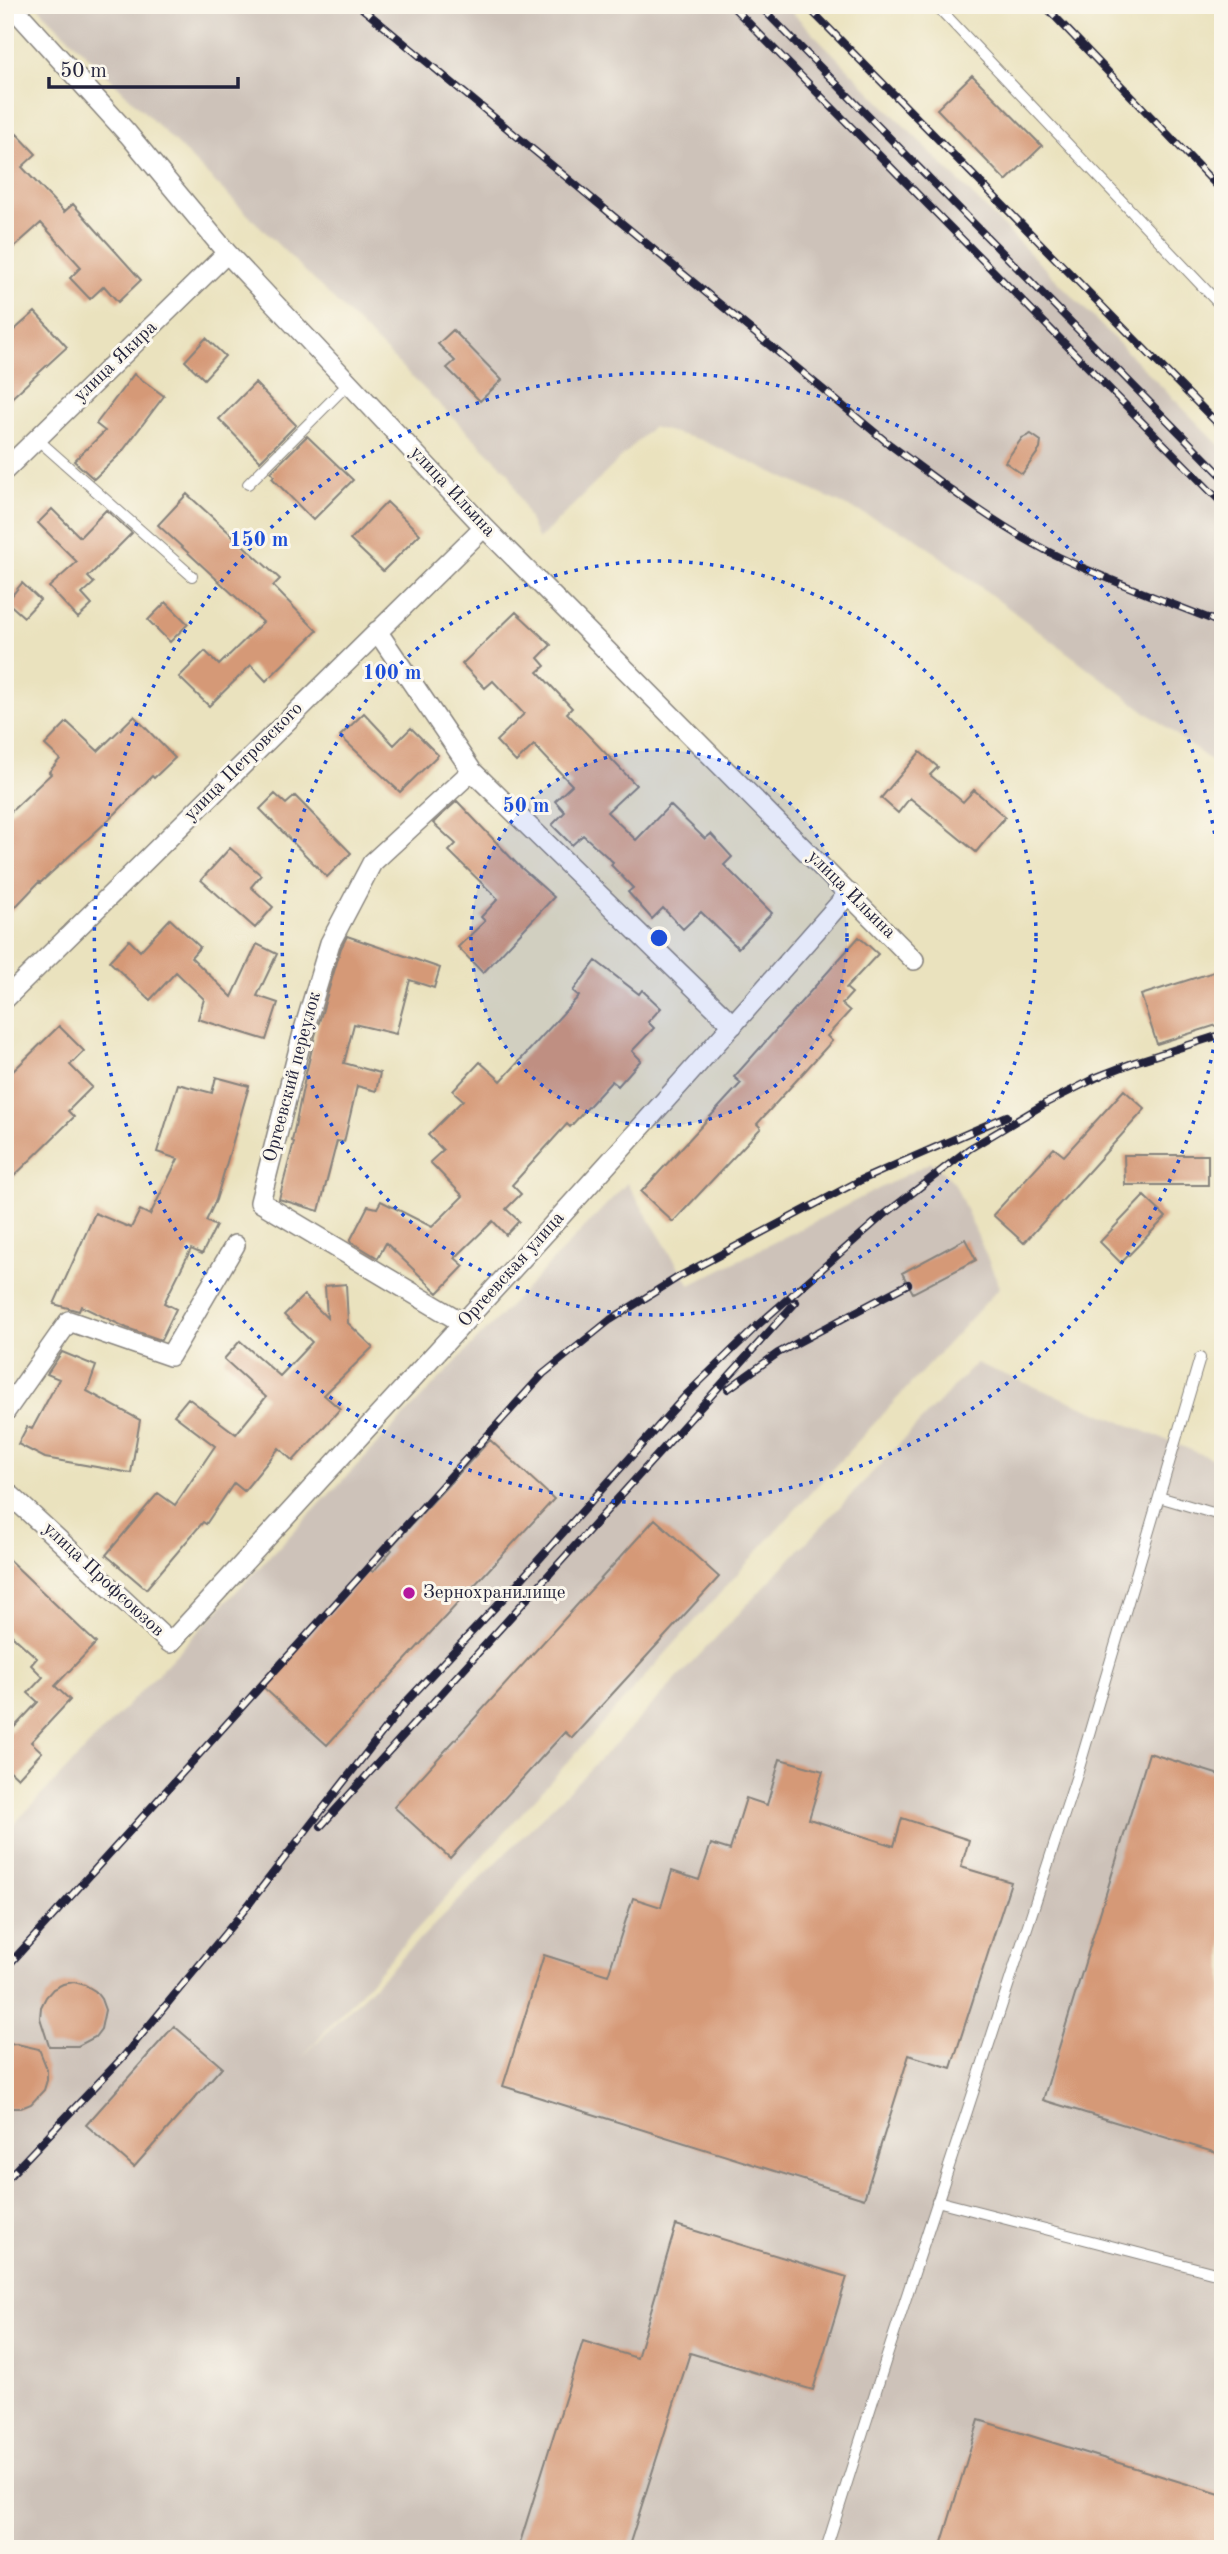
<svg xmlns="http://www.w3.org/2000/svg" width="1228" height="2554" viewBox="0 0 1228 2554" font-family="'Old Standard TT',serif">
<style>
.industrial{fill:#cdc2b9}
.building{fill:#d59977}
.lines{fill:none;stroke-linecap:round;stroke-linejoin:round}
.service-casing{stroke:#86827c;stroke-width:12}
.minor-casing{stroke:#86827c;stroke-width:22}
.service{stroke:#fff;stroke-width:10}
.minor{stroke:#fff;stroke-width:19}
.rail-casing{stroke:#22223b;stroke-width:8}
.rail{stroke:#fbf7ec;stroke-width:5;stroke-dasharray:16;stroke-linecap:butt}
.ring{fill:none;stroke:#1d4ed8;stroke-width:3.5;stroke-dasharray:3.5 7}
.poi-dot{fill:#b5179e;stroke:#fbf7ec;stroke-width:2.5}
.labels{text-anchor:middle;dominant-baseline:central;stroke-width:6;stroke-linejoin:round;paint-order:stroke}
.street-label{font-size:19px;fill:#22223b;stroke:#fbf7ec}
.poi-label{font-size:19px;fill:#22223b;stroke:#fbf7ec;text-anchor:start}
.centre{fill:#1d4ed8;stroke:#fbf7ec;stroke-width:3.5}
.ring-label{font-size:21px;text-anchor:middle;font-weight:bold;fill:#1d4ed8;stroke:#fbf7ec;stroke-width:6;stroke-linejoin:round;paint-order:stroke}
</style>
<rect width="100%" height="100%" fill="#fbf7ec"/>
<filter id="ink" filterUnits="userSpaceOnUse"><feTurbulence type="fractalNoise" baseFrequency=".0143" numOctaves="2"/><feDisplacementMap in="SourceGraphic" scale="14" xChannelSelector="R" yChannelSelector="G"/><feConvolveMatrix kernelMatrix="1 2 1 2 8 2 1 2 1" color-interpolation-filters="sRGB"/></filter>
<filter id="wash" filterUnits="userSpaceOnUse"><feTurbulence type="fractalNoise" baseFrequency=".00686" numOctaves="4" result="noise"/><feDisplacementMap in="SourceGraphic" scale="28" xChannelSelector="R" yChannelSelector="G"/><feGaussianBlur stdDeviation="1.57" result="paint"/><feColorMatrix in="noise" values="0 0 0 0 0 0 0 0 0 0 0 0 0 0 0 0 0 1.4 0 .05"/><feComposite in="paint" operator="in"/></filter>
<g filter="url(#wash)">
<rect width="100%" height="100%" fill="#eae2be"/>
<!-- industrial -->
<path class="industrial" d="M36 5H785L1223 449V770L913 536 701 440 652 427 538 540 509 473Z
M931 1162 954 1182 1000 1287 813 1490 301 2058 619 1740 976 1363 1223 1463V2549H5V1826L13 1825 627 1183 690 1285Z"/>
<g id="blocks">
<!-- building -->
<path class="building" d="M972 75 1042 146 1006 181 937 109Z
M17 134 36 154 22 167 64 212 73 204 141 280 118 302 104 286 90 299 70 278 81 267 41 223 5 255V145Z
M35 312 67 347 5 404V338Z
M453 330 502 380 480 401 447 368 455 361 438 344Z
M206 338 225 356 204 379 185 361Z
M134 374 164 396 121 453 94 479 74 461 105 431 96 424Z
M255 383 296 425 260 461 219 419Z
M1031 434 1041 441 1040 449 1022 474 1005 462 1022 438Z
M307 436 353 480 313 520 272 478 274 476 271 472Z
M187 494 280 579 273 586 317 631 266 681 251 665 209 706 179 677 205 651 219 665 263 622 158 525Z
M387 502 420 534 383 571 350 540Z
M52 509 80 537 106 510 132 533 88 577 94 583 82 594 92 605 78 618 49 587 77 562 38 523Z
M22 583 40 600 24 617 7 602Z
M166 602 188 624 170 642 148 620Z
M516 612 551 645 538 658 545 666 538 672 572 708 567 713 636 785 607 812 636 840 670 805 705 839 711 834 732 857 724 865 772 913 738 948 701 912 683 929 663 908 652 919 628 892 633 888 611 865 613 862 583 835 572 845 552 825 565 812 555 801 572 785 534 745 516 762 496 741 524 714 493 681 485 688 462 664Z
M364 713 394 745 411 728 438 755 400 792 340 736Z
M134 716 175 758 154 778 152 776 116 813 40 883 39 882 5 918V817L51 774 49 772 60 759 45 745 67 722 98 751Z
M920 752 938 767 930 775 963 802 974 790 1005 817 976 852 910 798 898 813 881 798Z
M275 794 286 804 295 796 351 853 327 877 260 809Z
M457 801 517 864 554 897 483 973 458 947 485 921 481 917 498 899 449 851 456 844 433 823Z
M230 848 261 875 251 887 273 907 255 928 201 880Z
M170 919 200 947 191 957 232 997 257 944 277 954 257 996 278 1003 266 1040 198 1019 204 999 176 972 150 1000 109 961 129 940 140 951Z
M347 936 440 968 434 988 410 980 396 1034 354 1024 344 1063 380 1073 376 1091 357 1086 344 1142 337 1141 319 1211 279 1199 294 1142 292 1141 306 1073 315 1036 341 948Z
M859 937 878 954 846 988 852 993 842 1004 850 1011 827 1036 832 1041 757 1124 761 1128 673 1222 641 1192 741 1083 734 1077Z
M596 961 639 994 642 990 661 1008 648 1022 654 1028 632 1051 641 1060 618 1086 612 1081 570 1127 567 1124 512 1185 521 1194 506 1209 519 1221 506 1235 493 1221 455 1258 464 1266 438 1293 386 1243 378 1258 350 1241 368 1206 377 1208 381 1201 432 1227 463 1196 430 1162 443 1150 428 1135 463 1100 453 1091 480 1062 501 1081 579 996 573 991Z
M1223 969V1023L1157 1044 1141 995Z
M59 1026 84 1051 70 1065 92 1087 68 1111 74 1117 5 1185V1079Z
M216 1077 249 1086 216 1200 206 1221 216 1226 202 1254 191 1249 164 1303 176 1309 161 1340 127 1328 81 1306 79 1311 54 1304 95 1213 131 1228 140 1210 150 1215 178 1159 157 1152 178 1084 212 1093Z
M1124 1090 1145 1109 1024 1243 993 1215 1054 1148 1064 1156Z
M1124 1155H1208V1185H1125Z
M1144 1196 1166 1217 1121 1263 1100 1242Z
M965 1239 976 1260 913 1293 902 1273Z
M346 1284 348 1323 373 1347 324 1395 340 1409 293 1461 279 1448 244 1491 234 1483 206 1524 203 1522 146 1589 106 1555 158 1493 175 1505 215 1446 174 1415 188 1398 236 1434 266 1397 224 1359 240 1341 280 1376 312 1342 284 1315 304 1295 327 1318 325 1286Z
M62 1352 96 1366 87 1391 140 1420 131 1473 45 1458 18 1444 27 1427 32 1429 59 1379 47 1374Z
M490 1440 554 1499 327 1745 263 1687 370 1570 373 1572 392 1550 390 1548Z
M655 1519 719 1577 572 1738 565 1732 450 1858 394 1807Z
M5 1556 96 1643 55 1686 70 1700 31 1742 42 1752 18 1778 5 1766V1737L38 1702 28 1693 43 1677 31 1665 37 1658 5 1629Z
M1149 1753 1223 1776V2155L1043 2100Z
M780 1759 823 1771 809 1819 894 1846 902 1818 969 1840 961 1867 1011 1882 951 2068 909 2055 864 2199 503 2086 544 1955 608 1975 633 1898 661 1907 672 1871 699 1880 711 1844 730 1850 746 1798 767 1805Z
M74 1982 85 1985 95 1991 101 1999 105 2010 101 2029 95 2037 78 2046H49L40 2018 41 2007 46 1997 53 1989 63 1984Z
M174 2026 222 2067 134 2167 86 2125Z
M17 2044 39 2049 47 2069V2080L44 2090 31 2104 21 2108H5V2045Z
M676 2225 847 2277 813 2390 690 2353 628 2549H518L583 2341 637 2358Z
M979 2420 1223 2495V2549H940Z"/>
</g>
</g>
<g filter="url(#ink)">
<use href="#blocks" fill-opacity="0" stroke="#86827c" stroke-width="2"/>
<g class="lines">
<!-- service casing -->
<g class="service-casing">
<path id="service" d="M936 5 1223 308
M37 439 192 576
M248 484 349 383
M1159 1497 1223 1516
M937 2201 1223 2275
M826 2549 886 2359 1076 1778 1200 1358"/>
</g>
<!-- minor casing -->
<g class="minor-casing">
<path id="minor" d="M11 5 128 134 227 253 484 527 914 960
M5 470 227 253
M377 631 472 771 372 863 330 943 303 1033 260 1202 463 1323
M472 771 733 1025
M5 999 484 527
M5 1412 69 1321 170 1356 235 1245
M5 1490 170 1643C398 1394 627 1147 849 893"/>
</g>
<!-- service -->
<use href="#service" class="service"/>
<!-- minor -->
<use href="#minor" class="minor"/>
<!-- rail casing -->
<g class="rail-casing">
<path id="rail" d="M358 5 889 444C944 485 998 527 1059 557 1112 582 1168 602 1223 624
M731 5 1223 504
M759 5 1223 477
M806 5 1223 429
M1044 5 1223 192
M1094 1078 1135 1062 1223 1034
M728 1389 778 1353 908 1284
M321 1826 796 1302
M5 1969 543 1374 610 1320 680 1276 861 1180 1007 1116
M5 2181 124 2056 242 1913 405 1703 517 1584 688 1393 759 1324 880 1218 969 1149 1046 1103 1102 1075"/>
</g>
<!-- rail -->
<use href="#rail" class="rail"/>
</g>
</g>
<!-- distance rings -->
<circle cx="659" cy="938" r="188" fill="#1d4ed8" fill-opacity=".12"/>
<g class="ring">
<circle cx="659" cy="938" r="188"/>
<circle cx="659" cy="938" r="377"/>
<path d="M1223 977A565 565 0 1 1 1223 899"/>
</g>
<!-- markers -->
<circle class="poi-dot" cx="409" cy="1593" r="7"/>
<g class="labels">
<!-- street labels -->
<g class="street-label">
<text transform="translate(116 362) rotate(-44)">улица Якира</text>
<text transform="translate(452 492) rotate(47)">улица Ильина</text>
<text transform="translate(244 762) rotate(-45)">улица Петровского</text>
<text transform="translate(851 895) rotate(45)">улица Ильина</text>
<text transform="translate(293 1077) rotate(-75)">Оргеевский переулок</text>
<text transform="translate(512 1270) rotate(-48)">Оргеевская улица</text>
<text transform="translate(103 1580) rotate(43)">улица Профсоюзов</text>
</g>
<!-- poi labels -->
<g class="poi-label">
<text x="423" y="1593">Зернохранилище</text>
</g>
</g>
<circle cx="659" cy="938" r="10" class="centre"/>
<g class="ring-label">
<text x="259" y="546">150 m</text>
<text x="392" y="679">100 m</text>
<text x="526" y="812">50 m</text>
</g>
<!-- margin -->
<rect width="1228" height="2554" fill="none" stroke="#fbf7ec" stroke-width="28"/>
<!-- scale -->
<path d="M49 77v10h189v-10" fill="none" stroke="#22223b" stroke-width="3.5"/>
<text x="60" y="77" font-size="21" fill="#22223b" stroke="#fbf7ec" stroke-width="5" paint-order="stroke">50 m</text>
</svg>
